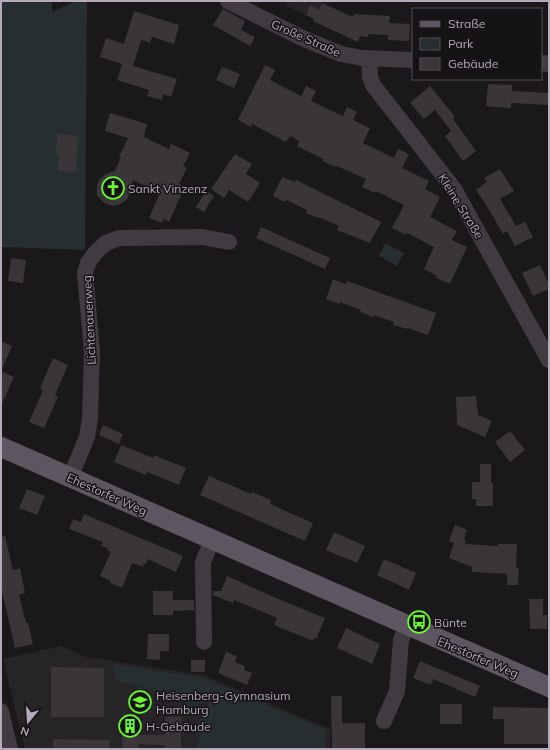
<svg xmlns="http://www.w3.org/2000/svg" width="550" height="750" viewBox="0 0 550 750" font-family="Mulish,sans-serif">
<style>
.built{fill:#272427}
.green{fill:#262e30}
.building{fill:#393539}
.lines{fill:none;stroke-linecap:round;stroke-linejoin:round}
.minor{stroke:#413b41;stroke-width:16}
.major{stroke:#5d555f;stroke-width:20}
.labels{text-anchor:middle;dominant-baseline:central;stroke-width:3;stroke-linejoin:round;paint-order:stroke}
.street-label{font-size:12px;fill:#b6aaba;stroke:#151315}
.poi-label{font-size:12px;fill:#b6aaba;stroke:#151315;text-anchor:start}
</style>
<rect width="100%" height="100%" fill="#1a181a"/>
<!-- built -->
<path class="built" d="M289 1H323L319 10 310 6 306 15 286 6Z
M60 646 86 657 203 675 330 729V749H25L3 659Z"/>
<!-- green -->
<path class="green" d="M1 1H52V12L76 1H87L85 250 1 247Z
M385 243 404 253 397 266 379 256Z
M113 664 202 678 326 730 325 749H198L199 720 216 691 211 690 194 710 173 695 116 681Z"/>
<!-- building -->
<path class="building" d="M322 3 353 17 354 14 390 16 389 23 410 24 409 41 388 40V35L368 34V37L360 36 358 42 313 21 314 19 306 15 310 5 319 10Z
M223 9 245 21 241 30 255 37 250 46 213 25Z
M134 11 179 25 174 44 152 37 150 43 141 40 133 66 177 79 171 97 163 94 162 100 147 96 149 90 117 80 122 64 100 57 106 38 124 44Z
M265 65 275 70 270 80 301 96 306 86 316 91 311 101 343 116 347 107 357 112 353 120 370 128 363 143 394 158 398 149 409 154 402 168 429 181 425 189 440 197 430 217 457 231 452 240 467 247 450 284 436 278 437 276 424 269 434 247 407 233 406 235 392 228 404 205 376 191 375 193 362 187 366 179 337 166 336 167 322 161 323 159 297 146 299 141 290 136 286 142 252 124 251 127 238 120Z
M222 67 240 74 234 88 216 80Z
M488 84 512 85V91L549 93V105L511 103V108L486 106Z
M430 86 455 117 453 119 476 151 463 161 445 136 451 131 435 110 424 119 410 103Z
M110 113 147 124 144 137 169 149 171 144 190 153 183 166 187 168 179 184 185 187 169 222 164 219 162 223 149 218 160 193 133 180 129 195 127 200 118 205 113 206 104 203 97 195V185L99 180 106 174 115 171 121 157H119L128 138 105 131Z
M57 134 78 136 76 172 57 171 59 156 56 155Z
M235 154 252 164 246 174 260 183 248 202 229 190 224 198 211 189Z
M500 169 514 191 500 199 516 226 525 222 533 237 515 246 507 231 503 234 485 203 476 190 487 182 484 178Z
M282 177 295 182 296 180 381 222 370 243 337 230 339 226 319 217 318 218 306 213 307 210 286 200 285 202 273 196Z
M206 191 214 196 204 212 196 207Z
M261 227 330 258 325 269 256 238Z
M11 258 26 260 23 283 8 281Z
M540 265 549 285V289L533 296 522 273Z
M333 279 346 284 347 281 436 313 428 335 407 328V329L393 325 394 322 374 315 373 317 360 312 361 310 340 302 339 304 326 299Z
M1 341 12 346 1 371Z
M53 358 68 365 55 395 58 397 44 428 29 422 43 390 40 388Z
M1 371 14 377 1 406Z
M476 396 478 415 492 421 485 437 457 425 456 397Z
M103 425 123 434 119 444 99 435Z
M510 431 525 450 510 462 495 442Z
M121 445 153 458 154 455 186 468 179 485 147 472 146 475 114 462Z
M480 464H491V483H493V506H476V499H472V482H480Z
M209 476 251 494 252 492 271 500 270 504 313 523 305 541 200 495Z
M27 489 45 496 37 515 19 508Z
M84 514 183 556 176 572 148 559 146 564 144 563 143 567 132 563 122 588 110 583 111 581 100 576 111 552 107 550 108 548 101 546 103 542 69 529 73 519 81 522Z
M455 525 467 530 464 540 466 541 465 544 498 546V544H517L516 568H519L518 585H507V574L472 572V567L449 558 454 543 449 541Z
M334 532 365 546 357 563 326 550Z
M5 536 13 570 20 568 25 593 19 595 26 623H28L33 644 15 648 1 587V537Z
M384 559 416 573 409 590 377 575Z
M227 576 271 596 325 618 316 639 314 638 313 641 274 625 277 618 234 600 233 603 213 595V591H221Z
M153 591H173V600H194V610L173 611V615H153Z
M529 599H543V615H547V629H530Z
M346 628 380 644 372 664 337 648Z
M148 634H169V651H160V660L147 659Z
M226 652 237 656 235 662 245 666 244 670 252 673 247 685 218 673Z
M191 660H205V672H191Z
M420 661 480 686 475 697 433 679 431 685 413 678Z
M51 667 104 668V717H51Z
M331 696H342V723H365V749H332Z
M440 704H462V724H440Z
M493 707 548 708 549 744H504V719H493Z
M123 717H138V735H166V717H181V749H165V745L138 744V749H122Z
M53 739 110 740V749H53Z"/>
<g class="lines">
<!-- minor -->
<path class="minor" d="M228 1 302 38 341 54 362 58 413 60
M369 59 370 77 373 85 454 189 549 360
M541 63 549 64
M70 478 87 437 90 418 92 352 85 273 88 263 96 252 106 243 119 238 202 237 229 242
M204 642 203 562 212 540
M1 711 10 749
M384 721 397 691 401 640 407 626"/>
<!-- major -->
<path class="major" d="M1 447 549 687"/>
</g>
<!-- icons -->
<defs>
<g id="church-ring" transform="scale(1.15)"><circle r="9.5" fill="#151315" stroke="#6af932" stroke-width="1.5"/><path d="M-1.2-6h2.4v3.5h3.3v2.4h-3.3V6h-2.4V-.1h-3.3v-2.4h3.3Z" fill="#6af932"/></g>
<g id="bus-ring" transform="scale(1.15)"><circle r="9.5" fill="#151315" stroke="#6af932" stroke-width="1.5"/><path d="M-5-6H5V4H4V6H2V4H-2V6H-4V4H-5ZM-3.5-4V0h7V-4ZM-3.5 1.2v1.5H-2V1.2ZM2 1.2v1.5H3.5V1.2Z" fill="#6af932"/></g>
<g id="school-ring" transform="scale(1.15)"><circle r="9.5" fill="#151315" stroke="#6af932" stroke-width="1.5"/><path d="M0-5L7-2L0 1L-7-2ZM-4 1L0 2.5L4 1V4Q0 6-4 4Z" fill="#6af932"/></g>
<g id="building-ring" transform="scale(1.15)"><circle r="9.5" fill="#151315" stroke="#6af932" stroke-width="1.5"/><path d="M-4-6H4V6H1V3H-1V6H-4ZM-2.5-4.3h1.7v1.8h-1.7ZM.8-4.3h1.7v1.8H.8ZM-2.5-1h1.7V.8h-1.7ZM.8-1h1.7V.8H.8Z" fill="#6af932"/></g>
</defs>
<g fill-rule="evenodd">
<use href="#church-ring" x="113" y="188"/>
<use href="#bus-ring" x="419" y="622"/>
<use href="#school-ring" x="140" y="702"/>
<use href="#building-ring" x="130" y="726"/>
</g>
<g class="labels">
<!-- street labels -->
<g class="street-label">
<text transform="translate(306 38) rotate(24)">Große Straße</text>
<text transform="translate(461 206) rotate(58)">Kleine Straße</text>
<text transform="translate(89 320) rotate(-93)">Lichtenauerweg</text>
<text transform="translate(107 494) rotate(24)">Ehestorfer Weg</text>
<text transform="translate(478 657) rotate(23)">Ehestorfer Weg</text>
</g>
<!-- poi labels -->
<g class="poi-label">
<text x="128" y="188">Sankt Vinzenz</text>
<text x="434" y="622">Bünte</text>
<text x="156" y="695">Heisenberg-Gymnasium<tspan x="156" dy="14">Hamburg</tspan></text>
<text x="146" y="726">H-Gebäude</text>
</g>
</g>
<!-- border -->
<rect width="550" height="750" fill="none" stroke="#b6aaba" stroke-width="4"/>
<!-- legend -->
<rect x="412" y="8" width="130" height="72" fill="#151315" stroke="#554f57"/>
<rect x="420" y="21" width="20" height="6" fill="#5d555f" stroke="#554f57"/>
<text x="448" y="28" font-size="12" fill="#b6aaba">Straße</text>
<rect x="420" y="38" width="20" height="12" fill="#262e30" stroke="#554f57"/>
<text x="448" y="48" font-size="12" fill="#b6aaba">Park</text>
<rect x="420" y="58" width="20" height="12" fill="#393539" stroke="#554f57"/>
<text x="448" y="68" font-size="12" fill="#b6aaba">Gebäude</text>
<!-- north arrow -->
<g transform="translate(28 722) rotate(198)" stroke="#151315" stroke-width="3" paint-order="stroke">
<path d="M0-3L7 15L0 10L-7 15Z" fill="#b6aaba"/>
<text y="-6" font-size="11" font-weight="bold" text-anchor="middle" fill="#b6aaba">N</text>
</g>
</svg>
